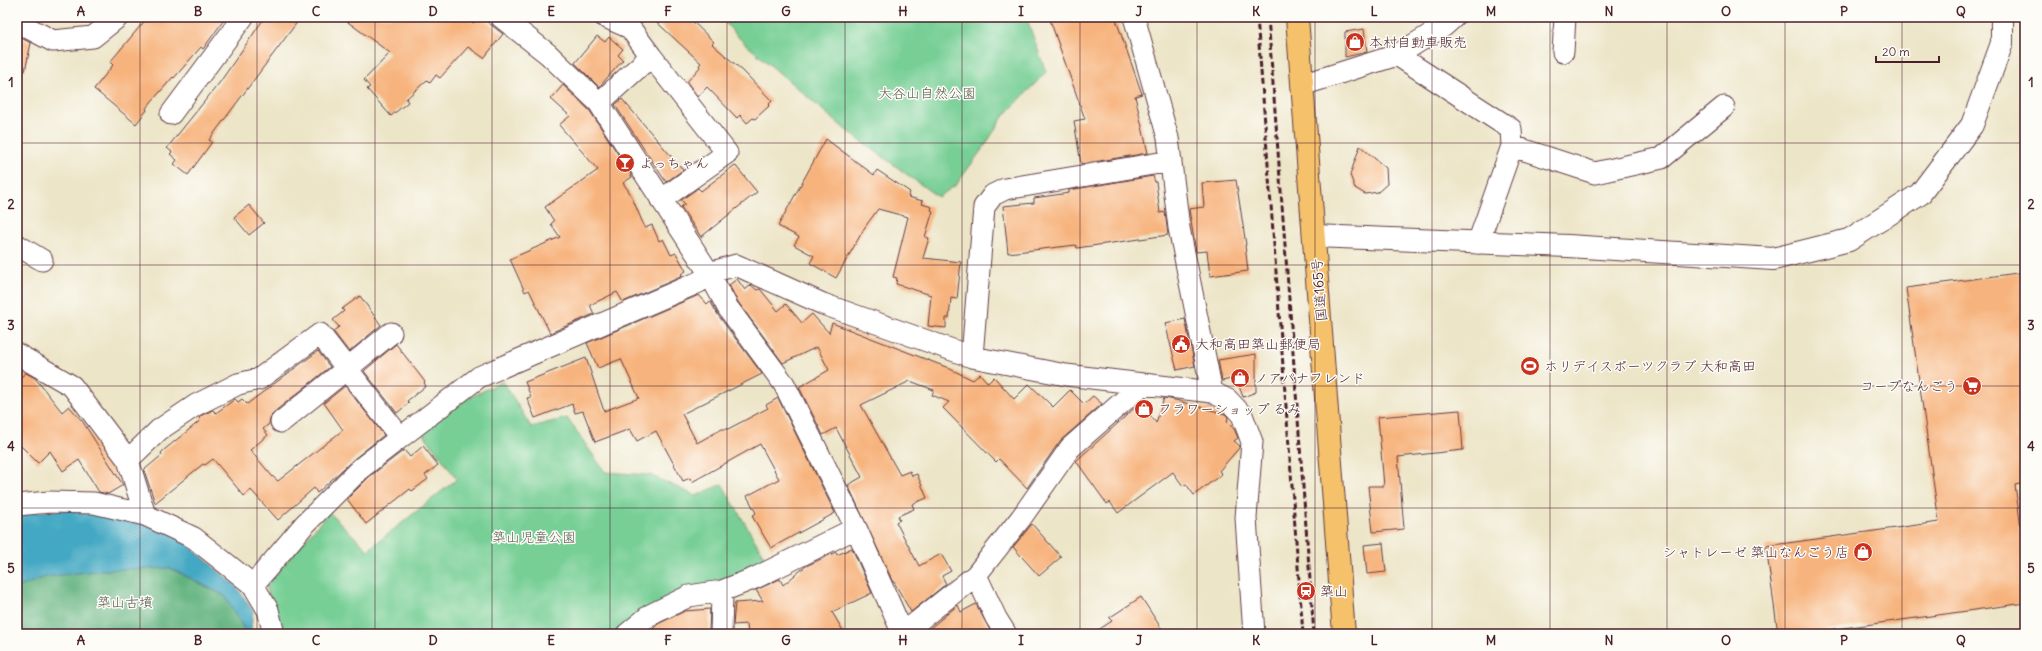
<svg xmlns="http://www.w3.org/2000/svg" width="2042" height="651" viewBox="0 0 2042 651" font-family="Delius,'Klee One',sans-serif">
<style>
.green{fill:#77cf95;stroke:#607760}
.forest{fill:#61b27e;stroke:#566854}
.water{fill:#43a8c3;stroke:#466477}
.building{fill:#f7b37d}
.lines{fill:none;stroke-linecap:round;stroke-linejoin:round}
.minor-casing{stroke:#623d43;stroke-width:23}
.tertiary-casing{stroke:#623d43;stroke-width:24}
.trunk-casing{stroke:#623d43;stroke-width:24}
.minor{stroke:#fff;stroke-width:21}
.tertiary{stroke:#fff;stroke-width:22}
.trunk{stroke:#f5c16b;stroke-width:22}
.rail{stroke:#4a1f2b;stroke-width:3;stroke-dasharray:6 3;stroke-linecap:butt}
.grid{fill:none;stroke:#4a1f2b;stroke-width:1;stroke-opacity:0.55}
.labels{text-anchor:middle;dominant-baseline:central;stroke-width:3;stroke-linejoin:round;paint-order:stroke}
.poi-label{font-size:14px;fill:#4a1f2b;stroke:#fdfcf7;text-anchor:start}
.park-label{font-size:14px;fill:#5a5d50;stroke:#fdfcf7}
.street-label{font-size:14px;fill:#4a1f2b;stroke:#fdfcf7}
.neatline{fill:none;stroke:#4a1f2b;stroke-width:1.5}
.grid-label{font-size:13px;text-anchor:middle;font-weight:bold;fill:#4a1f2b}
</style>
<rect width="100%" height="100%" fill="#fdfcf7"/>
<filter id="ink" filterUnits="userSpaceOnUse"><feTurbulence type="fractalNoise" baseFrequency=".025" numOctaves="2"/><feDisplacementMap in="SourceGraphic" scale="8" xChannelSelector="R" yChannelSelector="G"/><feConvolveMatrix kernelMatrix="1 2 1 2 8 2 1 2 1" color-interpolation-filters="sRGB"/></filter>
<filter id="wash" filterUnits="userSpaceOnUse"><feTurbulence type="fractalNoise" baseFrequency=".012" numOctaves="4" result="noise"/><feDisplacementMap in="SourceGraphic" scale="16" xChannelSelector="R" yChannelSelector="G"/><feGaussianBlur stdDeviation="0.9" result="paint"/><feColorMatrix in="noise" values="0 0 0 0 0 0 0 0 0 0 0 0 0 0 0 0 0 1.4 0 .05"/><feComposite in="paint" operator="in"/></filter>
<g filter="url(#wash)">
<rect width="100%" height="100%" fill="#ede5c8"/>
<!-- green -->
<path class="green" d="M720 17H1026L1046 72 1002 118 986 144 956 185 938 197 846 130 741 40Z
M503 381 531 427 567 418 605 472 650 475 696 496 722 484 768 563 751 568 722 583 647 610 616 634H281L266 586 329 512 368 550 457 479 422 432 465 400Z"/>
<!-- forest -->
<path class="forest" d="M170 568 225 596 247 634H17V588L45 577 102 570Z"/>
<!-- water -->
<path class="water" d="M94 508 176 534 236 586 253 611 251 629 256 634H247L225 596 170 568 102 570 45 577 17 588V513Z"/>
<g id="blocks">
<!-- building -->
<path class="building" d="M148 17H226L203 49 201 47 174 78 173 77 146 108 147 110 136 124 94 89 113 65 110 62Z
M265 17H301L209 140 212 142 188 175 174 164 177 160 170 154 172 152 167 148 220 82Z
M341 17H465L473 23 477 17H481L503 34 484 58 468 47 440 78 436 75 430 83 427 80 406 99 408 102 391 116 367 89 370 87 364 80 390 53Z
M651 17H688L714 42 712 44 743 71 772 101 768 105 769 106 755 119 753 118 747 123 740 115 737 118 707 87 698 97 687 82 700 67 699 65 701 63Z
M1049 17H1115L1142 94 1135 96 1148 153 1081 164 1074 121 1085 119Z
M1364 29 1367 52 1345 57V32Z
M17 36 31 43 25 71 17 70Z
M597 36 605 42 609 37 623 49 618 55 623 60 599 87 575 63Z
M563 85 590 111 629 171 632 177 623 183 630 193 645 228 652 225 659 241 663 239 671 255 676 253 686 271 681 274 683 276 623 302 617 292 590 305 594 314 550 333 529 290 525 292 510 259 560 237 551 224 554 221 545 207 598 170 559 125 570 116 551 99Z
M622 99 683 170 666 182 615 105Z
M826 139 874 175 877 170 910 192 908 197 923 201 922 204 932 207 931 210 933 211 925 237 929 238 923 258 961 262 957 299 951 298 949 318H946V328L928 326 931 295 896 284 897 278 893 277 908 217 878 209 865 227 836 278 810 263 814 256 794 245 799 237 778 226Z
M1360 146 1386 168 1387 184 1378 192 1365 194 1355 188 1350 175Z
M735 165 757 192 701 237 681 207 685 204 681 200 698 188 701 191Z
M1153 176 1155 182H1156L1160 213 1165 212 1168 235 1077 248 1076 245 1008 253 1003 206 1034 203V198L1069 193V190Z
M1236 180 1246 245H1245L1248 271 1210 276 1207 251 1196 252 1189 209 1204 207 1202 183Z
M249 205 264 223 249 235 234 217Z
M2025 272V483L2015 485 2025 556V603L1800 634H1778L1766 546 1939 522 1906 288Z
M737 279 745 290 751 285 757 290 760 289 778 311 786 304 802 323 812 314 829 333 832 323 946 367 973 380 980 374 988 383 994 377 1014 399 1029 384 1053 407 1070 390 1084 404 1093 396 1102 404 1060 441 1027 488 999 459 996 462 943 408 949 402 932 395 934 390 910 381 861 405 900 475 910 471 912 476 917 474 927 498 912 504 914 509 898 516 900 520 896 522 919 566 941 554 951 571 942 576 946 584 911 612 894 582H893L848 485 862 477 836 428 823 435 799 387 829 370 817 347 783 363 738 302 729 285Z
M699 295 707 304 710 301 718 315 762 374 682 414 697 443 722 429H728L768 408 766 405 778 398 835 513 771 548 752 516 756 513 747 496 779 479 760 444 692 482 690 478 683 481 656 431 637 441 630 429 595 442 583 411 575 413 572 404 535 418 527 398 531 397 525 382 586 358 604 411 639 398 621 359 598 368 587 343Z
M360 296 381 325 349 352 333 331 339 327 333 320 344 311 342 309Z
M1185 319 1195 366 1177 370 1165 323Z
M396 344 425 382 424 383 426 386 407 401 409 403 397 413 364 371Z
M318 351 330 367 273 413 270 418 269 424 263 429 268 435 250 450 272 476 278 481 343 430 324 403 345 386 384 435 354 459 317 493 314 488 278 520 251 490 244 496 213 459 205 465 203 464 155 503 144 470 162 455 161 453 164 450 201 420 199 418 202 415 213 410 216 413 235 399 238 402 242 399 247 404Z
M1256 354V392L1243 397 1236 378 1222 381 1218 360Z
M26 373 35 378 62 412 69 406 83 422 123 485 108 494 99 492 79 460 63 471 50 451 38 463 17 442V380Z
M1164 398 1175 400 1225 414 1228 417 1227 422 1234 429 1238 438 1234 441 1240 446 1239 448 1219 471 1222 474 1194 495 1186 484 1183 486 1173 472 1118 513 1110 502 1107 504 1076 461 1137 406 1140 410 1144 407 1156 423Z
M1460 410 1463 450 1398 457 1404 529 1373 532 1368 486H1384L1378 417Z
M423 446 438 465 425 475 428 479 412 491 410 489 366 524 347 499 369 477 404 450 410 457Z
M1032 524 1061 557 1039 576 1013 547Z
M1383 543 1386 572 1367 574 1364 545Z
M852 548 872 593 832 612 845 634H748L747 624 733 625 735 603 763 601 756 590 780 579 783 585 806 566 836 552 837 555Z
M1141 597 1165 634H1092L1112 621 1109 618Z
M976 604 992 634H923L958 605 961 612Z
M710 609 709 632 707 634H648L658 624 685 611Z"/>
</g>
</g>
<g filter="url(#ink)">
<use href="#blocks" fill-opacity="0" stroke="#623d43" stroke-width="1"/>
<g class="lines">
<!-- minor casing -->
<g class="minor-casing">
<path id="minor" d="M501 17 548 54 599 103 709 273 728 308 784 384 856 528 903 634
M1134 17 1168 138 1179 228 1212 392
M17 22 53 41 93 37 118 17
M1563 52 1565 17
M1397 55 1511 129 1512 146 1478 243
M651 56 727 153 661 200
M1302 85 1397 55 1444 26 1454 17
M599 103 651 56 630 28 605 17
M171 114 243 17
M1512 146 1595 173 1662 158 1724 107
M17 245 42 260
M17 354 72 386 128 460 145 515
M972 357 984 207 993 195 1005 189 1171 161
M281 422 391 333
M128 460 159 430 196 405 238 384 259 379 320 334 400 437
M17 505 49 502 94 503 145 515 194 538 253 585 268 610 274 634
M976 575 996 618 1006 634
M253 585 304 525 361 468 479 377 699 282 709 273 736 265 823 304 972 357 1066 375 1143 384
M627 634 650 615 689 596 722 591 755 578 856 528
M721 634 722 591
M902 634 976 575 1021 518 1070 448 1143 384 1212 392 1228 400 1242 415 1252 442 1246 518 1254 634"/>
</g>
<!-- tertiary casing -->
<g class="tertiary-casing">
<path id="tertiary" d="M1314 236 1568 246 1773 259 1849 240 1920 194 1972 125 2002 43V17"/>
</g>
<!-- trunk casing -->
<g class="trunk-casing">
<path id="trunk" d="M1297 17 1344 634"/>
</g>
<!-- minor -->
<use href="#minor" class="minor"/>
<!-- tertiary -->
<use href="#tertiary" class="tertiary"/>
<!-- trunk -->
<use href="#trunk" class="trunk"/>
<!-- rail -->
<path class="rail" d="M1257 17 1303 634
M1268 17 1314 634"/>
</g>
</g>
<!-- grid -->
<path class="grid" d="M140 17V634M257 17V634M375 17V634M492 17V634M610 17V634M727 17V634M845 17V634M962 17V634M1080 17V634M1197 17V634M1315 17V634M1432 17V634M1550 17V634M1667 17V634M1785 17V634M1902 17V634M17 143H2025M17 265H2025M17 386H2025M17 508H2025"/>
<!-- icons -->
<defs>
<g id="shop-disc" transform="scale(1)"><circle r="9.5" fill="#c8321e" stroke="#fdfcf7"/><path d="M-5-2.5h2.3a2.7 3.5 0 0 1 5.4 0H5L5.5 6h-11ZM-1.5-2.5h3a1.5 2.3 0 0 0-3 0Z" fill="#fff"/></g>
<g id="bar-disc" transform="scale(1)"><circle r="9.5" fill="#c8321e" stroke="#fdfcf7"/><path d="M-6-5H6L.8 .8V4.5H3.5V6h-7V4.5H-.8V.8Z" fill="#fff"/></g>
<g id="civic-disc" transform="scale(1)"><circle r="9.5" fill="#c8321e" stroke="#fdfcf7"/><path d="M-.6-6.5H3V-4.5H.6V-3L4-1V1h2V6H-6V1h2V-1L-.6-3ZM-1.2 2.5V6h2.4V2.5Z" fill="#fff"/></g>
<g id="stadium-disc" transform="scale(1)"><circle r="9.5" fill="#c8321e" stroke="#fdfcf7"/><path d="M0-5a6.5 5 0 1 0 0 10a6.5 5 0 1 0 0-10ZM-3.5-1.8h7v3.6h-7Z" fill="#fff"/></g>
<g id="supermarket-disc" transform="scale(1)"><circle r="9.5" fill="#c8321e" stroke="#fdfcf7"/><path d="M-6-5.5h2.5l.6 2H6L4.5 2H-2.5L-4.4-4H-6ZM-1.5 3.2a1.3 1.3 0 1 0 .1 0ZM3 3.2a1.3 1.3 0 1 0 .1 0Z" fill="#fff"/></g>
<g id="station-disc" transform="scale(1)"><circle r="9.5" fill="#c8321e" stroke="#fdfcf7"/><path d="M-3-6H3Q5-6 5-4V2Q5 4 3 4L4.5 6H3L1.5 4h-3L-3 6H-4.5L-3 4Q-5 4-5 2V-4Q-5-6-3-6ZM-3.5-4v3h7v-3ZM-3.5 1v1.5H-2V1ZM2 1v1.5H3.5V1Z" fill="#fff"/></g>
</defs>
<g fill-rule="evenodd">
<use href="#shop-disc" x="1355" y="42"/>
<use href="#bar-disc" x="625" y="163"/>
<use href="#civic-disc" x="1181" y="344"/>
<use href="#stadium-disc" x="1530" y="366"/>
<use href="#shop-disc" x="1240" y="378"/>
<use href="#supermarket-disc" x="1972" y="386"/>
<use href="#shop-disc" x="1144" y="409"/>
<use href="#shop-disc" x="1863" y="552"/>
<use href="#station-disc" x="1306" y="591"/>
</g>
<g class="labels">
<!-- poi labels -->
<g class="poi-label">
<text x="1369" y="42">本村自動車販売</text>
<text x="639" y="163">よっちゃん</text>
<text x="1195" y="344">大和高田築山郵便局</text>
<text x="1544" y="366">ホリデイスポーツクラブ 大和高田</text>
<text x="1254" y="378">ノアパナフレンド</text>
<text x="1958" y="386" text-anchor="end">コープなんごう</text>
<text x="1158" y="409">フラワーショップ るみ</text>
<text x="1849" y="552" text-anchor="end">シャトレーゼ 築山なんごう店</text>
<text x="1320" y="591">築山</text>
</g>
<!-- park labels -->
<g class="park-label">
<text x="927" y="93">大谷山自然公園</text>
<text x="534" y="537">築山児童公園</text>
<text x="125" y="602">築山古墳</text>
</g>
<!-- street labels -->
<g class="street-label">
<text transform="translate(1319 290) rotate(-95)">国道165号</text>
</g>
</g>
<!-- margin -->
<rect width="2042" height="651" fill="none" stroke="#fdfcf7" stroke-width="44"/>
<!-- scale -->
<path d="M1876 56v6h63v-6" fill="none" stroke="#4a1f2b" stroke-width="2"/>
<text x="1882" y="56" font-size="12" fill="#4a1f2b" stroke="#fdfcf7" stroke-width="3" paint-order="stroke">20 m</text>
<rect x="22" y="22" width="1998" height="607" class="neatline"/>
<g class="grid-label">
<text x="81" y="16">A</text>
<text x="198" y="16">B</text>
<text x="316" y="16">C</text>
<text x="433" y="16">D</text>
<text x="551" y="16">E</text>
<text x="668" y="16">F</text>
<text x="786" y="16">G</text>
<text x="903" y="16">H</text>
<text x="1021" y="16">I</text>
<text x="1139" y="16">J</text>
<text x="1256" y="16">K</text>
<text x="1374" y="16">L</text>
<text x="1491" y="16">M</text>
<text x="1609" y="16">N</text>
<text x="1726" y="16">O</text>
<text x="1844" y="16">P</text>
<text x="1961" y="16">Q</text>
<text x="11" y="87">1</text>
<text x="2031" y="87">1</text>
<text x="11" y="209">2</text>
<text x="2031" y="209">2</text>
<text x="11" y="330">3</text>
<text x="2031" y="330">3</text>
<text x="11" y="451">4</text>
<text x="2031" y="451">4</text>
<text x="11" y="573">5</text>
<text x="2031" y="573">5</text>
<text x="81" y="645">A</text>
<text x="198" y="645">B</text>
<text x="316" y="645">C</text>
<text x="433" y="645">D</text>
<text x="551" y="645">E</text>
<text x="668" y="645">F</text>
<text x="786" y="645">G</text>
<text x="903" y="645">H</text>
<text x="1021" y="645">I</text>
<text x="1139" y="645">J</text>
<text x="1256" y="645">K</text>
<text x="1374" y="645">L</text>
<text x="1491" y="645">M</text>
<text x="1609" y="645">N</text>
<text x="1726" y="645">O</text>
<text x="1844" y="645">P</text>
<text x="1961" y="645">Q</text>
</g>
</svg>
